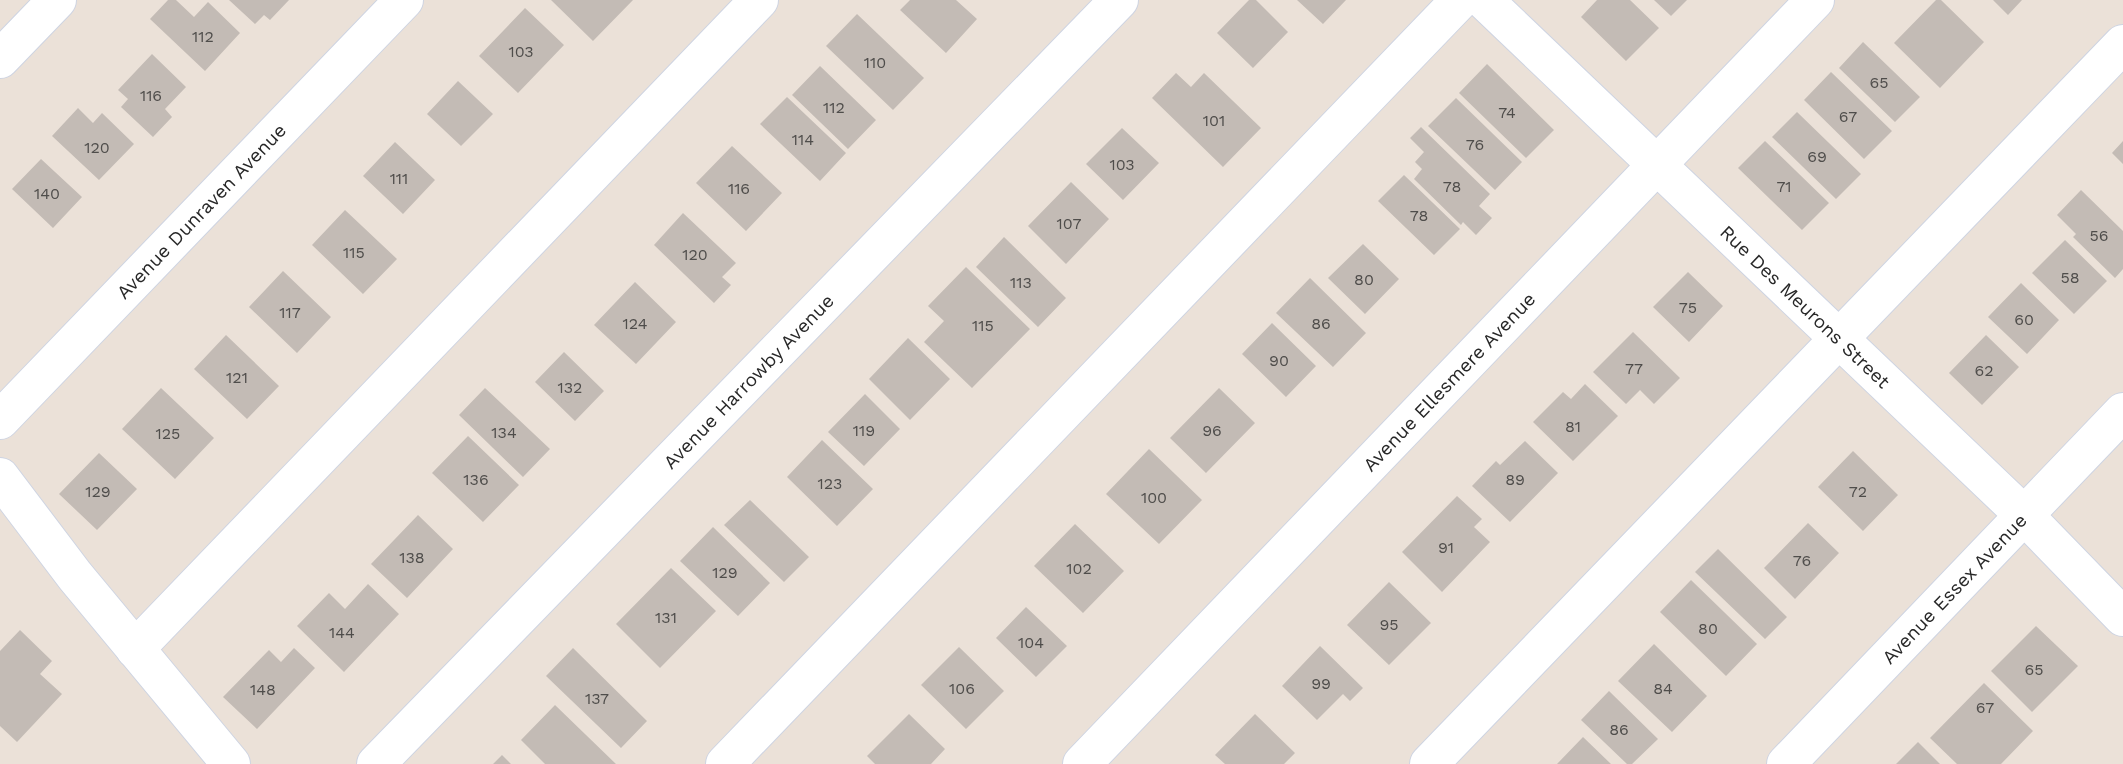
<svg xmlns="http://www.w3.org/2000/svg" width="2123" height="764" viewBox="0 0 2123 764" font-family="'Work Sans',sans-serif">
<style>
.building{fill:#c3bbb5}
.lines{fill:none;stroke-linecap:round;stroke-linejoin:round}
.minor-casing{stroke:#ced4e2;stroke-width:40}
.minor{stroke:#fff;stroke-width:38}
.labels{text-anchor:middle;dominant-baseline:central;stroke-width:6;stroke-linejoin:round;paint-order:stroke}
.number-label{font-size:16px;fill:#4f4d4b}
.street-label{font-size:19px;fill:#282828;stroke:#fff}
</style>
<rect width="100%" height="100%" fill="#ebe1d8"/>
<!-- building -->
<path class="building" d="M168 0H176L194 17 208 2 240 33 205 71 150 19Z
M229 0H289L270 20 264 15 255 24Z
M551 0H633L593 41Z
M910 0H956L977 19 946 53 900 10Z
M1249 0H1256L1288 32 1253 68 1217 33Z
M1297 0H1346L1323 24Z
M1597 0H1630L1659 28 1626 61 1581 17Z
M1654 0H1687L1671 16Z
M1936 0H1941L1984 42 1940 88 1894 43Z
M1993 0H2022L2008 15Z
M525 8 564 45 518 93 479 56Z
M857 14 924 78 893 110 826 46Z
M1863 42 1920 97 1895 122 1839 68Z
M152 54 186 87 165 109 172 117 153 137 121 107 128 99 118 90Z
M1487 64 1554 130 1526 158 1459 93Z
M820 66 876 120 848 149 792 95Z
M1831 72 1892 131 1864 159 1804 100Z
M1176 73 1191 87 1204 73 1261 128 1223 167 1152 98Z
M458 81 493 114 461 146 427 114Z
M787 97 846 153 820 181 760 124Z
M1456 98 1522 162 1495 190 1428 126Z
M78 108 93 123 102 113 134 144 99 180 52 136Z
M1797 112 1861 174 1836 199 1772 137Z
M1421 127 1490 194 1479 206 1492 218 1476 235 1463 222 1461 225 1414 179 1422 169 1415 162 1424 152 1410 138Z
M1122 128 1159 163 1123 200 1086 164Z
M1765 141 1829 203 1802 230 1738 168Z
M2123 141V164L2112 153Z
M395 142 435 180 403 214 363 176Z
M732 146 782 193 746 231 696 183Z
M41 159 82 197 53 228 12 189Z
M1404 175 1460 229 1434 255 1378 201Z
M1071 182 1109 219 1066 264 1028 226Z
M2081 190 2123 231V269L2115 278 2073 237 2076 234 2057 215Z
M345 210 397 259 363 294 312 245Z
M683 213 736 263 722 277 731 285 714 303 654 245Z
M1004 237 1066 298 1038 327 976 267Z
M2065 240 2107 281 2074 314 2032 273Z
M1363 244 1399 279 1365 314 1328 278Z
M966 267 1030 329 972 388 924 342 944 321 928 306Z
M283 271 331 317 297 353 249 307Z
M1688 272 1723 306 1689 342 1653 307Z
M1310 278 1366 333 1333 367 1276 313Z
M635 282 676 322 636 364 594 325Z
M2021 283 2059 320 2027 354 1988 317Z
M1272 323 1316 366 1286 397 1242 354Z
M1633 332 1680 378 1654 404 1640 390 1626 404 1593 372Z
M226 335 279 386 247 419 194 369Z
M1986 335 2019 367 1982 405 1949 373Z
M908 338 950 379 910 420 869 379Z
M564 352 604 391 575 421 535 382Z
M1585 384 1618 416 1573 461 1533 422 1563 392 1571 399Z
M161 388 214 438 175 479 122 429Z
M485 388 550 449 523 477 459 415Z
M1219 388 1255 423 1206 473 1170 438Z
M865 394 900 429 864 466 828 432Z
M468 436 519 485 483 522 432 473Z
M822 440 873 489 837 526 787 477Z
M1525 441 1558 473 1510 522 1472 486 1496 461 1500 465Z
M1149 449 1202 500 1159 544 1106 494Z
M1853 451 1898 495 1863 531 1818 487Z
M99 453 137 489 97 530 59 494Z
M1457 496 1482 519 1474 527 1490 542 1442 592 1402 552Z
M750 500 809 557 784 582 724 525Z
M418 515 453 549 407 598 371 564Z
M1808 523 1839 553 1795 599 1764 568Z
M1075 524 1124 571 1083 613 1034 566Z
M713 527 770 583 738 616 680 561Z
M1718 549 1787 617 1765 639 1695 572Z
M671 568 716 611 660 668 616 624Z
M1691 580 1757 644 1726 676 1660 612Z
M1389 582 1431 623 1389 665 1347 625Z
M368 584 399 614 344 672 297 626 329 593 345 609Z
M1026 607 1067 646 1036 677 996 638Z
M2036 626 2078 666 2032 712 1991 671Z
M20 630 52 661 40 674 62 694 17 742 0 726V651Z
M1654 644 1707 696 1672 732 1618 681Z
M1320 646 1363 688 1350 701 1343 694 1317 720 1282 686Z
M959 647 1004 691 966 729 921 685Z
M294 648 315 668 257 729 223 697 269 650 281 662Z
M573 648 647 721 621 748 546 676Z
M1984 683 2033 731 2001 764H1957L1930 738Z
M1609 691 1658 739 1632 764H1627L1581 720Z
M555 705 616 764H545L521 740Z
M909 714 945 749 931 764H875L867 756Z
M1255 714 1295 753 1284 764H1225L1215 755Z
M1583 737 1611 764H1557Z
M1918 742 1940 764H1896Z
M502 755 511 764H493Z"/>
<g class="lines">
<!-- minor casing -->
<g class="minor-casing">
<g id="minor">
<path id="s1" d="M1484 0 2024 515 2123 617"/>
<path d="M0 59 57 0"/>
<path id="s2" d="M0 420 404 0"/>
<path d="M0 477 75 576 231 764"/>
<path d="M135 649 759 0"/>
<path id="s3" d="M376 764 1119 0"/>
<path d="M725 764 1460 0"/>
<path id="s4" d="M1082 764 1815 0"/>
<path d="M1429 764 2123 44"/>
<path id="s5" d="M1786 764 2123 412"/>
</g>
</g>
<!-- minor -->
<use href="#minor" class="minor"/>
</g>
<g class="labels">
<!-- number labels -->
<g class="number-label">
<text x="203" y="36">112</text>
<text x="521" y="51">103</text>
<text x="875" y="62">110</text>
<text x="1879" y="82">65</text>
<text x="151" y="95">116</text>
<text x="834" y="107">112</text>
<text x="1507" y="112">74</text>
<text x="1848" y="116">67</text>
<text x="1214" y="120">101</text>
<text x="803" y="139">114</text>
<text x="1475" y="144">76</text>
<text x="97" y="147">120</text>
<text x="1817" y="156">69</text>
<text x="1122" y="164">103</text>
<text x="399" y="178">111</text>
<text x="1452" y="186">78</text>
<text x="1784" y="186">71</text>
<text x="739" y="188">116</text>
<text x="47" y="193">140</text>
<text x="1419" y="215">78</text>
<text x="1069" y="223">107</text>
<text x="2099" y="235">56</text>
<text x="354" y="252">115</text>
<text x="695" y="254">120</text>
<text x="2070" y="277">58</text>
<text x="1364" y="279">80</text>
<text x="1021" y="282">113</text>
<text x="1688" y="307">75</text>
<text x="290" y="312">117</text>
<text x="2024" y="319">60</text>
<text x="635" y="323">124</text>
<text x="1321" y="323">86</text>
<text x="983" y="325">115</text>
<text x="1279" y="360">90</text>
<text x="1634" y="368">77</text>
<text x="1984" y="370">62</text>
<text x="237" y="377">121</text>
<text x="570" y="387">132</text>
<text x="1573" y="426">81</text>
<text x="864" y="430">119</text>
<text x="1212" y="430">96</text>
<text x="504" y="432">134</text>
<text x="168" y="433">125</text>
<text x="476" y="479">136</text>
<text x="1515" y="479">89</text>
<text x="830" y="483">123</text>
<text x="98" y="491">129</text>
<text x="1858" y="491">72</text>
<text x="1154" y="497">100</text>
<text x="1446" y="547">91</text>
<text x="412" y="557">138</text>
<text x="1802" y="560">76</text>
<text x="1079" y="568">102</text>
<text x="725" y="572">129</text>
<text x="666" y="617">131</text>
<text x="1389" y="624">95</text>
<text x="1708" y="628">80</text>
<text x="342" y="632">144</text>
<text x="1031" y="642">104</text>
<text x="2034" y="669">65</text>
<text x="1321" y="683">99</text>
<text x="962" y="688">106</text>
<text x="1663" y="688">84</text>
<text x="263" y="689">148</text>
<text x="597" y="698">137</text>
<text x="1985" y="707">67</text>
<text x="1619" y="729">86</text>
</g>
<!-- street labels -->
<g class="street-label">
<text stroke="none"><textPath href="#s2" startOffset="290">Avenue Dunraven Avenue</textPath></text>
<text stroke="none"><textPath href="#s1" startOffset="444">Rue Des Meurons Street</textPath></text>
<text stroke="none"><textPath href="#s3" startOffset="534">Avenue Harrowby Avenue</textPath></text>
<text stroke="none"><textPath href="#s4" startOffset="530">Avenue Ellesmere Avenue</textPath></text>
<text stroke="none"><textPath href="#s5" startOffset="243">Avenue Essex Avenue</textPath></text>
</g>
</g>
</svg>
